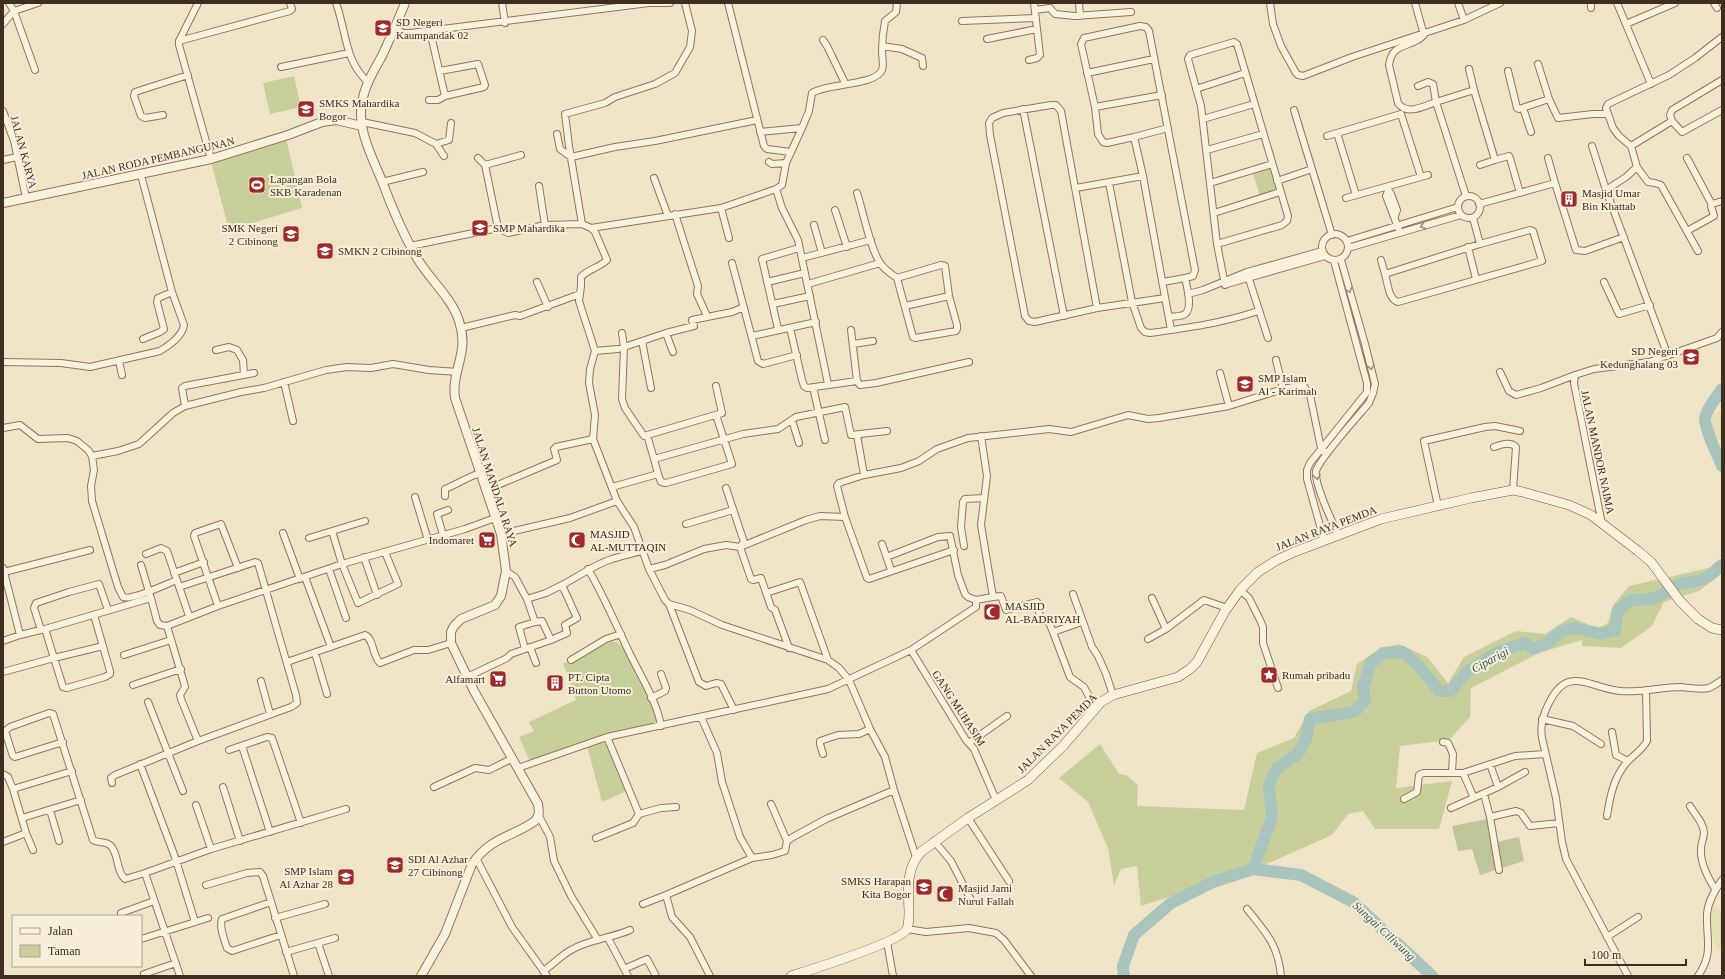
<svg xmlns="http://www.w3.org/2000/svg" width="1725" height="979" viewBox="0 0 1725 979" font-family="'Times New Roman',serif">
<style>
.farmland{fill:#e6deb5}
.green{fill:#c9cf9b}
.cemetery{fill:#bfc49a}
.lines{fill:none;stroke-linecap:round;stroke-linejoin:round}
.river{stroke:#a9c4bc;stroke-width:12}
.minor-casing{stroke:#8d765c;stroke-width:8}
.tertiary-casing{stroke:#8d765c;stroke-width:10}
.secondary-casing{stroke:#6f573f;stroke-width:10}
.minor{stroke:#faf1dc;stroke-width:6}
.tertiary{stroke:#faf1dc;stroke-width:8}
.secondary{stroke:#faf1dc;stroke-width:9}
.oneway{stroke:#9c907e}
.labels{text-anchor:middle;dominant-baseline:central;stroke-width:4;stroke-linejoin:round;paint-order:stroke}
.poi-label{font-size:11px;fill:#3d2e20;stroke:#f7eed8;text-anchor:start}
.street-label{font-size:11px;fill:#3d2e20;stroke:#f7eed8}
.water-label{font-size:12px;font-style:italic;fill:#2f5d5a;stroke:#f7eed8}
</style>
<rect width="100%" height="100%" fill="#f0e4c8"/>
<!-- farmland -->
<path class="farmland" d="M1722 410V444L1714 432 1711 425 1712 414Z
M1717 906 1722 914V951L1716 948 1713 940 1710 914 1711 908Z"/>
<!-- green -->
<path class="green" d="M294 76 301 107 270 114 263 83Z
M286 138 302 208 229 230 211 162Z
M1270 167 1278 190 1260 196 1253 174Z
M1722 565V573L1699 591 1664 602 1652 626 1621 648 1582 646V640L1539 653 1471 688 1470 717 1449 740 1400 746 1396 788 1452 781 1439 829H1375L1363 811 1348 814 1332 835 1253 870 1141 906 1137 866 1121 869 1114 885 1108 848 1088 802 1059 778 1100 744 1119 774 1126 775 1138 785 1137 806 1244 810 1257 753 1294 738 1309 711 1351 691 1357 664 1381 648 1399 644 1427 657 1448 683 1464 657 1516 631 1545 634 1571 617 1597 628 1607 624 1614 604 1629 586Z
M610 642C611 642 615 642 616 642 631 648 653 708 657 723L606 734 530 762 519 737 534 731 529 722 576 700 563 663 575 661Z
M607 739 627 791 602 802 587 746Z"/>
<!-- cemetery -->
<path class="cemetery" d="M1492 818 1497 842 1519 837 1524 861 1480 875 1472 849 1458 851 1452 826Z"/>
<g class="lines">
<!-- river -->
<path class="river" d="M1722 389C1717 397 1706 409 1705 419 1705 430 1718 456 1722 466
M1253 869 1272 818 1269 785 1277 768 1298 754 1306 739 1310 719 1354 712 1365 701 1363 687 1371 663 1383 653 1403 652 1418 665 1439 691H1450L1468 671 1498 652 1525 643 1533 649 1546 644 1562 631 1575 628 1601 634 1615 630 1618 610 1631 600C1658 600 1655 598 1677 585 1682 582 1697 582 1704 579 1711 576 1716 569 1722 565
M1124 976 1123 966 1134 935 1171 903 1213 882 1253 869 1301 875 1353 902 1432 976"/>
<!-- minor casing -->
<g class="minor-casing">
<path id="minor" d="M9 3 14 11 38 3
M198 3 179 41V45L211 159
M336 3C347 33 344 61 369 83
M502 3 505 23
M728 3 764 146 767 149 791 152
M1079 3 1080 16
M1270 3 1273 24 1281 46 1296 73 1298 75 1303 76 1352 57 1464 20 1500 3
M1415 3 1424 35C1411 49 1392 41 1389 65L1398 103C1407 116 1424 106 1436 102L1466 196
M1458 3 1464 20
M1591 3V8
M1617 3 1651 84
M1714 3 1717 8
M1035 10 1050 8 1055 14 1075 16 1131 12
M962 21 1036 18
M3 24 14 11 35 70
M1626 24 1675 3
M395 28 403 33H410L649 3H670
M987 39 1037 29
M823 40 827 46 845 83
M179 41 290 11 292 9 290 3
M882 46 902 49 922 58 923 66
M1029 60 1037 58 1040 55 1034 3
M1538 64 1549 99
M281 67 349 53
M1469 69 1474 90
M440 71 478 64 485 85 484 87 445 96
M1508 71 1517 108 1519 109 1549 99 1558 118 1593 114H1607
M1087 73 1154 59
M1418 86 1428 82 1433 84 1436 102 1474 90 1495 160 1509 156 1510 158 1520 193
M1196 89 1245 73
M429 100H438L445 96 430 31
M1095 107 1162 95
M1523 108 1531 132
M1023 109 1064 316
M1294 110 1332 235
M3 111 14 141 26 198
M163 115 145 118 141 116 134 96 135 92 188 75
M1203 119 1254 104
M1672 121 1682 132 1722 110
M362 122 415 133 436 144 444 156
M760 132 802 128
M1337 133 1356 195
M557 134 560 149 571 157 615 147 655 141 757 120
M1327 136 1401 114 1421 177
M1134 137 1168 128
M436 144 449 140 451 123
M1592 146 1606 190 1668 356
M1631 146 1672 121 1670 115 1672 110 1722 80
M1207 150 1263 134
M478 158 485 165 521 155
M1548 158 1555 183
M1687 158 1710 201 1712 204 1722 201
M3 160 17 157
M769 162 772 164 786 163
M485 165 498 228
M1480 165 1495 160
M1637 167 1648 182 1655 183 1661 185 1698 251
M654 178 668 216
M1277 181 1312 169
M382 182 423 172
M1109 183 1132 302 1141 328 1145 332 1150 333C1187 328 1223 323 1258 311
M1210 183 1272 164
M539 186 545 225
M1076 188 1143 176
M1387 188 1391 194 1397 210 1395 216
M776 189 782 208 798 240 828 384
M1606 190 1626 177 1637 167 1631 146 1619 136 1613 128 1606 108 1608 104 1669 75 1695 58 1722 37
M1388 191 1386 196 1399 230
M857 193C864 214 869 245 880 263 884 269 891 274 897 278L941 265 945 266 949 296 957 325V329L956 331 915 338 913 337 897 278
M1458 207a11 11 0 1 1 22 0a11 11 0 1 1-22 0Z
M1346 198 1428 175
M1479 204 1555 183 1576 250 1585 251 1624 237
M721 208 729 238
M835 210 847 247
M1214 213 1280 192
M675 214 698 286 697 294 707 316
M1473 218 1480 244 1385 274C1388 283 1388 299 1398 302L1542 261 1533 231 1530 230 1480 244
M582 224 569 146 565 114 605 103 615 97 655 84 675 73 690 47 692 31 685 3
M814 225 822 253
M591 228 721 208 776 189 782 185 786 163 802 128 809 111 812 93C827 83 875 86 882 70 884 65 882 57 882 52 882 41 883 31 885 21L896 12 897 3
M1687 231 1714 216 1711 206 1712 204
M1322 247a13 13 0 1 1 26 0a13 13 0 1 1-26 0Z
M1347 241 1458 207
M1217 244 1201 106 1188 59 1190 55 1234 42 1237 44 1288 216 1287 221 1282 225 1217 244 1225 285
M410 246 498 228 508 233 545 225 582 224 591 228 595 232 607 260C599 268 588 269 581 277V286L579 301 595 351 590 369 589 383 595 415 593 439 617 501 634 527 649 569 665 600 669 604 690 610 722 625 828 660 839 668 849 680 870 729 885 757 894 790 916 857
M1468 247 1476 279
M1348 248 1461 215
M802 258 871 240
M1381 260 1385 274
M732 263 758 361 763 364 797 355
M1248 276 1268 338
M537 282 548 307
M767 282 805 273
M1163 282 1185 278C1187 287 1193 308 1185 314 1181 317 1174 316 1169 317
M1604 282 1619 314 1650 305
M808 284 880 263
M1227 284 1325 256
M1188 294 1203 290 1247 272 1322 251
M773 304 810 296
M905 306 949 296
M1097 308 1061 111 1056 105H1051L1003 113 992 118 989 123 990 135 1025 316 1029 321 1035 322 1097 308 1165 298
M461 328 515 315 520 316 580 294
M790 328 802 380 804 386 807 388 857 381 860 385 876 383 969 362
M778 329 762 259 799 248
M851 330 857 381
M1171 330 1143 176 1134 137 1107 143 1103 142 1098 134 1095 107 1081 44 1084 38 1140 26 1146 27 1149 31 1195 270 1193 276 1185 278
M622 333 624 347 622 399 625 408 644 436 722 413 716 386
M666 333 694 326 692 320 732 312 744 307
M752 336 816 322
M143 339 160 332 164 329 157 302 158 298 172 292
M642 341 651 388
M853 344 873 341
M216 350 229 347 237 350 243 360 244 375
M595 351 618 349 666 333 673 352
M1276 360 1283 389
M119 361 122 375
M3 362 61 363 90 367 160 351C169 345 182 337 184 325L172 292 141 175
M1500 372 1509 391 1516 395 1541 388 1575 375
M1220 373 1229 406
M284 382 293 421
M813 387 825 440
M185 406 182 388 185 386 254 373
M792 420 799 443
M3 428 20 425 38 439 68 438 77 441 88 450 92 456 94 470 91 486 92 501 118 587 123 597C132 601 166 584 177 580
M647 435 654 459
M857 435 864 475
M1494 447C1501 445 1510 441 1516 447L1513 490
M92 456 118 451 139 444 173 413 185 406 241 392 264 388 326 370 347 367 371 368 393 364 429 370 458 372
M658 474 661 482 666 483 732 464 716 415
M612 487 658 474 654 459 743 434 778 429 796 417 845 407 851 435 887 431
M726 488 744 542 740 547 751 579 753 580 761 578 771 607 775 610 789 648
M486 490 557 460 554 449 556 447 593 439
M445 496V489C457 484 468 477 480 473
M415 497 428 540
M1438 506 1424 441 1485 427 1495 426 1520 431
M686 524 733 510
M1602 524 1574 383 1575 375 1594 369 1649 362 1717 338 1722 332
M332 531 342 564 358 603 398 584 385 552
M283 533 300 579
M501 534 570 518 617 501
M1338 534C1332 522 1314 483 1316 471 1319 459 1359 415 1369 403L1373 393 1375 384 1365 344 1341 260
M443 535 437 514 448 510
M309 538 365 521
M1324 540 1307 479V470L1310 463 1367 392V383L1334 261
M882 544 891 570
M964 546 961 527 963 502 965 499 984 498
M954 550 869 579 867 578 845 517 837 486 839 483 864 475 901 468 919 461 937 449 968 438 1049 429 1071 432 1128 415 1148 419 1159 418 1229 406 1283 389 1303 385 1310 395 1321 448 1326 454
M146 554 161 548 167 551 189 616
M889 556 938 537 950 536 958 575 965 594 968 597 976 600 993 597 981 525 987 476 981 436
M364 557 377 595
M141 565 150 595
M3 568 20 635
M329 569 346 618
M588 569C604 596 616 625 629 652 640 675 657 701 661 726
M649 569 665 565 704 549 726 545 740 547 806 520 820 516 845 517
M506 571 515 577 527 599
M4 572 90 550
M174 573 204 562
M305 577 331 647
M562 585C578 577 595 564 612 559 621 556 632 554 642 551
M1240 590 1249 598 1260 620 1263 627V643L1278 688
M766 593 800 582 828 660
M1073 594 1092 647 1098 656 1106 674 1113 695
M993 597 1001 596 1006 610 1037 602 1041 621 1048 620 1053 632 1082 622
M1152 598 1166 629
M669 604 699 682 706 686 716 683 721 684 734 710
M218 606 194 536 195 533 221 524 238 568
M167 626 184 683 185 687 180 695 181 699 198 741
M45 629 63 687 67 688 105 677 110 674V671L94 615
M41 630 34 608 36 603 69 592 99 584 108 610
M1053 632 1070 677 1084 687 1095 708
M1148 639 1166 629 1204 600 1227 608
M3 641 20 635 45 629 151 598 157 621 160 625 167 626 218 606 342 564 465 529 495 518
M530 647 536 663
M525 649 519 627 535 622
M911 650 966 740 974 749 996 800
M315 653 327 694
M124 655 171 640
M571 660 606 639 621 634
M287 662 365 635C374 639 372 655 380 663L414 650H428L451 643
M3 672 54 658 103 646
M467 677 507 658 511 654 551 640 542 621 535 622 527 599 546 593 562 585 577 618 565 625 567 633 551 640
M261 681 270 714
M133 685 181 669
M651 698 665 691 666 688 661 674
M148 702 183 791
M701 717 717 753 722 782 740 837 752 858
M1542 719 1573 726 1601 744
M1612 732 1616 755 1628 761
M607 737 639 814
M63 742 15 757 13 756 5 731 10 727 49 713 53 714 93 840C99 844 105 840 111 846 119 855 116 871 125 879L145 873 180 976
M1443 742 1448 743 1453 754 1452 772
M969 743 1007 716
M242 746 270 832
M229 750 267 737 272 738 301 823
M823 754 820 744V741L838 735 859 734 870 729
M140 764 175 857 195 922
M1490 764 1498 787
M518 768 607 737 828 689 911 650 976 607V600
M1463 773 1474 798
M3 774 8 777 13 789
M112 783 111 778 115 775 198 741 291 707 297 703 296 695 258 563 255 562 179 587
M223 787 240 841
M434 787 475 768 489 770 513 758
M1484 794 1490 817 1499 870
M1404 799 1417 792 1419 775 1423 773H1463L1515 756 1545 754
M771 804 787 841
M196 805 211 849
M1690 806C1695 815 1704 823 1704 833 1704 838 1701 843 1701 849 1700 863 1708 878 1715 889
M1451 808 1498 787 1525 772
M50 810 59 841
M539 816 550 837 554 861 571 896 598 940
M1607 816C1610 796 1614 776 1628 761 1635 754 1643 749 1647 741L1646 690
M1490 817 1516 811 1521 813 1530 826 1559 823
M22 818 81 800
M968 818 1009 881
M596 838 633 823 639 814 661 808 676 807
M934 841 951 861 971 900
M3 842 26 833
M33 850 26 833 13 789 72 771
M476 858 512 927 547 976
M145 873 211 849 346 809
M206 885 247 873 260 872 263 876 294 976
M271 902 222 919C219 927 224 939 227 948L232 951 281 935
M643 904 666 895
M1247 909C1266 933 1278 944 1281 976
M121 913 154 901
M275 918 325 904
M907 929 926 932 969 928 996 933 1004 940 1031 976
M1607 937 1638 917
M608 938 628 976
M141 939 208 918
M887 942 893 976
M318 943 329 976
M286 952 335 938
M624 969 647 959 656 976
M543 971C554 964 562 954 573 949 591 939 612 938 630 930
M144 974 176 963
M710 976 690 937 672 917 666 895 752 858 772 855 785 851 787 841 793 837 826 819 894 790
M1628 976 1566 859 1562 842 1556 798 1542 738C1540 725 1543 715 1549 703 1568 664 1589 688 1620 691 1640 693 1661 687 1681 687 1690 688 1700 690 1709 688 1713 686 1718 683 1722 680
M1698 976C1714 953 1706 939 1707 914 1708 901 1715 890 1722 880"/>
</g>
<!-- tertiary casing -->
<g class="tertiary-casing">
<path id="tertiary" d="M405 3C398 21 390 38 382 56 374 70 364 87 362 103 357 129 372 157 382 181 392 208 403 234 417 258 429 279 452 298 459 321 470 353 451 370 455 398L501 534 506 571 501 596 495 605 461 619 454 626 451 632V643L474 691 538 804C539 811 540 815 535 821 511 838 492 836 472 864L445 934 421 976
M3 203 211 159 288 135 322 122 336 120 362 126"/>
</g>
<!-- secondary casing -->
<g class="secondary-casing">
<path id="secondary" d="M791 976C810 970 900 942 907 929 909 924 909 916 909 911 908 889 906 867 922 851L968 818 1028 780 1063 746 1101 702 1113 695 1178 677 1190 669 1197 662 1225 611 1240 590 1258 572 1277 560 1294 552 1381 519 1471 498 1513 490 1523 492 1569 505 1591 515 1638 551 1651 562 1680 601 1698 619 1712 628 1722 630"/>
</g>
<!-- minor -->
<use href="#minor" class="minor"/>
<!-- tertiary -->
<use href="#tertiary" class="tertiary"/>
<!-- secondary -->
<use href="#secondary" class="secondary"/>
</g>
<!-- one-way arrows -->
<defs><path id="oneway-chevron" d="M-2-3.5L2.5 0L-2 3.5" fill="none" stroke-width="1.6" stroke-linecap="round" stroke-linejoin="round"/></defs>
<g class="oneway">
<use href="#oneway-chevron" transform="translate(1423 226) rotate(164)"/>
<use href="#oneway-chevron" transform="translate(1349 290) rotate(74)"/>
<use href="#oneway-chevron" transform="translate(1371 367) rotate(76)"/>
<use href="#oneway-chevron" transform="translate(1317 477) rotate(82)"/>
</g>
<!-- icons -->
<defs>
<g id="school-square" transform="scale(0.9)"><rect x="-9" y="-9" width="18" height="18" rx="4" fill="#9e2a2b" stroke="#f7eed8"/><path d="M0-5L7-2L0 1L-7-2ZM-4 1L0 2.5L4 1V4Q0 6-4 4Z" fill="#fff"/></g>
<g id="stadium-square" transform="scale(0.9)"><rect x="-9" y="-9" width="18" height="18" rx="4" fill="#9e2a2b" stroke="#f7eed8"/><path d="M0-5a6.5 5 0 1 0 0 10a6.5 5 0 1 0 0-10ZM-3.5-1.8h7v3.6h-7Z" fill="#fff"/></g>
<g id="building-square" transform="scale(0.9)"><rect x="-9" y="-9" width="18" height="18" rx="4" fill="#9e2a2b" stroke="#f7eed8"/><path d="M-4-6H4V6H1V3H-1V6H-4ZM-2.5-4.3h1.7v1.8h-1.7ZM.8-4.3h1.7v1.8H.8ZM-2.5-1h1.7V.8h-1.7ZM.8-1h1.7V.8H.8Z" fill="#fff"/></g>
<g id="supermarket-square" transform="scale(0.9)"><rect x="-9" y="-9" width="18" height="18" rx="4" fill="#9e2a2b" stroke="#f7eed8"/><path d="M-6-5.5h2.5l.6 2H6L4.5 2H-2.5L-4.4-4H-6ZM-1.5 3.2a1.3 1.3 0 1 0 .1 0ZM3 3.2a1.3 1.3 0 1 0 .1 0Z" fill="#fff"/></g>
<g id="mosque-square" transform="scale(0.9)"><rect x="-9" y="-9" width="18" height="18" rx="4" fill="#9e2a2b" stroke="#f7eed8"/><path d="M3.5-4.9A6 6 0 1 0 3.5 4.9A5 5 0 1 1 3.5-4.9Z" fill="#fff"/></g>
<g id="sight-square" transform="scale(0.9)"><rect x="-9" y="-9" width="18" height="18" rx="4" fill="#9e2a2b" stroke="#f7eed8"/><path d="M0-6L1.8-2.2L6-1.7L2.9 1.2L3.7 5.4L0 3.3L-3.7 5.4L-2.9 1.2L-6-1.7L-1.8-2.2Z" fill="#fff"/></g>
</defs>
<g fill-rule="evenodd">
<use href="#school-square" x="383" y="28"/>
<use href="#school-square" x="306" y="109"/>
<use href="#stadium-square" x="257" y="185"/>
<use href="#building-square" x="1569" y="199"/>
<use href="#school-square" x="480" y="228"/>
<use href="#school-square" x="291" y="234"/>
<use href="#school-square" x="325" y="251"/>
<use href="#school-square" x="1691" y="357"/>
<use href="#school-square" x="1245" y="384"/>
<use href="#supermarket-square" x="487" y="540"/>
<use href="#mosque-square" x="577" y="540"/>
<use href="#mosque-square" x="992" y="612"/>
<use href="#sight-square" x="1269" y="675"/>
<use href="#supermarket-square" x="498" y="679"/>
<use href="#building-square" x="555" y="683"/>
<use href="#school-square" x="395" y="865"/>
<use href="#school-square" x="346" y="877"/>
<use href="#school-square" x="924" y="887"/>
<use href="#mosque-square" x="945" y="894"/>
</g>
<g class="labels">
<!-- poi labels -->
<g class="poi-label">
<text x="396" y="22">SD Negeri<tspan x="396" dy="13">Kaumpandak 02</tspan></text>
<text x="319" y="103">SMKS Mahardika<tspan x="319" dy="13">Bogor</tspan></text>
<text x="270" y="179">Lapangan Bola<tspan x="270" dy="13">SKB Karadenan</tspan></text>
<text x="1582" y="193">Masjid Umar<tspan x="1582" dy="13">Bin Khattab</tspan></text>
<text x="278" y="228" text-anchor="end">SMK Negeri<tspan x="278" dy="13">2 Cibinong</tspan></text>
<text x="493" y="228">SMP Mahardika</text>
<text x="338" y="251">SMKN 2 Cibinong</text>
<text x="1678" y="351" text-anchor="end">SD Negeri<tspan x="1678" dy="13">Kedunghalang 03</tspan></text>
<text x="1258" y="378">SMP Islam<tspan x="1258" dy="13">Al - Karimah</tspan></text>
<text x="590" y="534">MASJID<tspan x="590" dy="13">AL-MUTTAQIN</tspan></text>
<text x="474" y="540" text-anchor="end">Indomaret</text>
<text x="1005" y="606">MASJID<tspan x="1005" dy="13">AL-BADRIYAH</tspan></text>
<text x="1282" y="675">Rumah pribadu</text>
<text x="568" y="677">PT. Cipta<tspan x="568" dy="13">Button Utomo</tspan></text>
<text x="485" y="679" text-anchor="end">Alfamart</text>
<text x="408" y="859">SDI Al Azhar<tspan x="408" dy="13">27 Cibinong</tspan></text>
<text x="333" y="871" text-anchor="end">SMP Islam<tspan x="333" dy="13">Al Azhar 28</tspan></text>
<text x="911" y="881" text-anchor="end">SMKS Harapan<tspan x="911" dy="13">Kita Bogor</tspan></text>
<text x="958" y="888">Masjid Jami<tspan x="958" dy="13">Nurul Fallah</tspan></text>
</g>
<!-- street labels -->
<g class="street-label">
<text transform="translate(24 152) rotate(75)">JALAN KARYA</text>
<text transform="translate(158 158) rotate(-13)">JALAN RODA PEMBANGUNAN</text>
<text transform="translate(1598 452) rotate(78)">JALAN MANDOR NAIMA</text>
<text transform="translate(495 487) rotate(72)">JALAN MANDALA RAYA</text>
<text transform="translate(1326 528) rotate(-21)">JALAN RAYA PEMDA</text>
<text transform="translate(959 708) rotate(57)">GANG MUHASIM</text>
<text transform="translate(1057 733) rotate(-45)">JALAN RAYA PEMDA</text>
</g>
<!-- water labels -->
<g class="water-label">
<text transform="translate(1490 660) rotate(-29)">Ciparigi</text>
<text transform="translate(1384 931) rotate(43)">Sungai Ciliwung</text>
</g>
</g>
<!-- border -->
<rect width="1725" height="979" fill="none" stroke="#3d2e20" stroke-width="8"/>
<!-- legend -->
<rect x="12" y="915" width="130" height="52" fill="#f7eed8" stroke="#ada18e"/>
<rect x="20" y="928" width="20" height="6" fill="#faf1dc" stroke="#ada18e"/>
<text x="48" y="935" font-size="12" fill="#3d2e20">Jalan</text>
<rect x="20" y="945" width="20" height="12" fill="#c9cf9b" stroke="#ada18e"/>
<text x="48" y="955" font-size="12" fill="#3d2e20">Taman</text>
<!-- scale -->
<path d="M1585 959v6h101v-6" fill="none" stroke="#3d2e20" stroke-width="2"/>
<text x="1591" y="959" font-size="12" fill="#3d2e20" stroke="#f7eed8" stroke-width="3" paint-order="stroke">100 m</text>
</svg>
